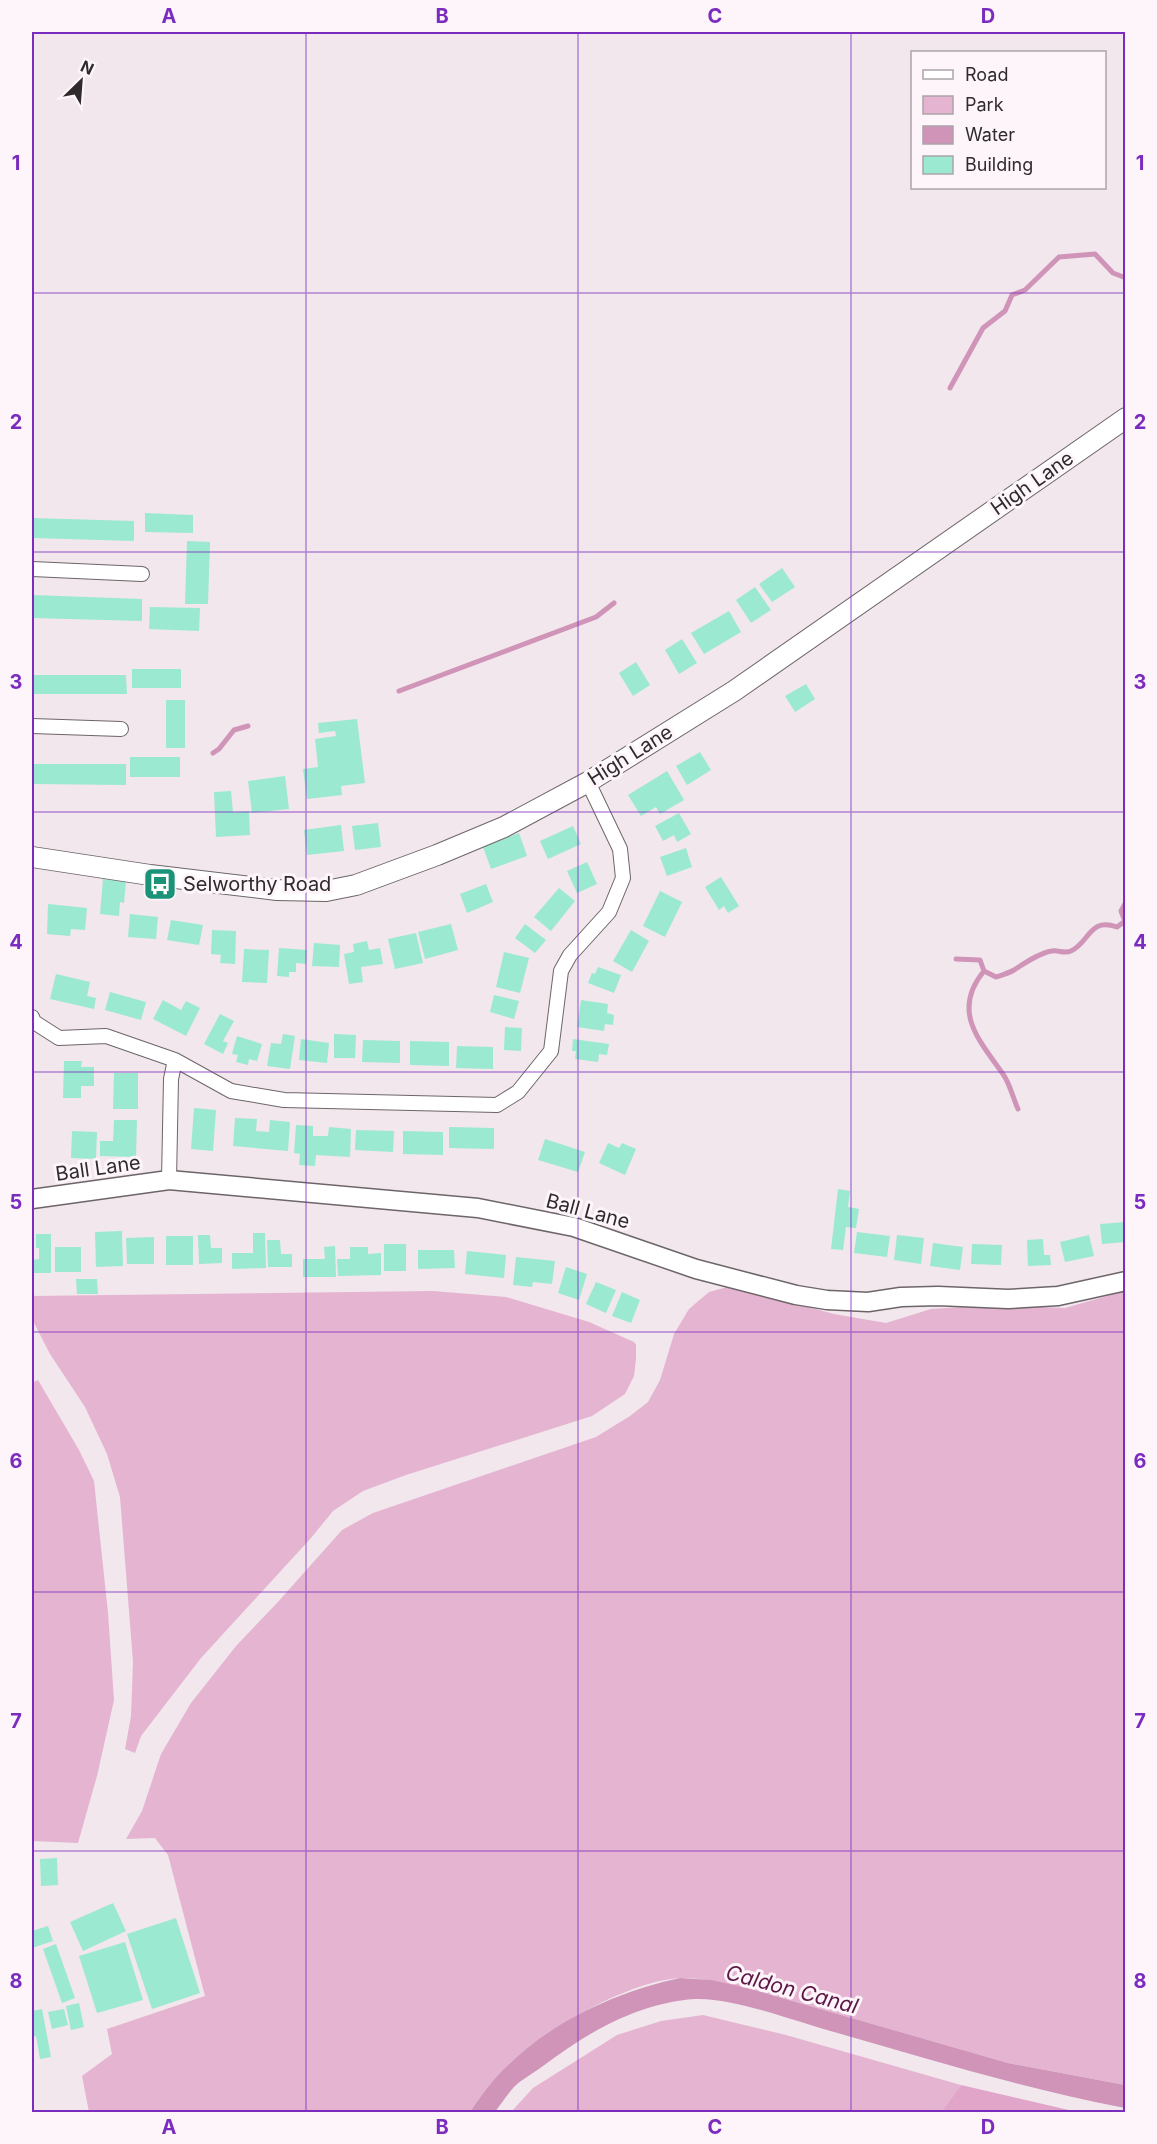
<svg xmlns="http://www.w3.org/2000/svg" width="1157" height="2144" viewBox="0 0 1157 2144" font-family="Inter,sans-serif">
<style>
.green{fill:#e5b4d1}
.forest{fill:#e1a5c9}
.water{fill:#cf94b8}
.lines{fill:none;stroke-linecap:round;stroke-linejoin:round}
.stream{stroke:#cf94b8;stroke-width:5}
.building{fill:#9be9d1}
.minor-casing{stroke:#6d6569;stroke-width:16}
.tertiary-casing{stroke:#6d6569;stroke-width:21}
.secondary-casing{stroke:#6d6569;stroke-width:22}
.minor{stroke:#fff;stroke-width:14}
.tertiary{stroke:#fff;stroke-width:18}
.secondary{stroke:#fff;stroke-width:20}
.grid{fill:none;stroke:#7b2cbf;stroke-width:1.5;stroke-opacity:0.55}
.labels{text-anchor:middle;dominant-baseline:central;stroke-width:6;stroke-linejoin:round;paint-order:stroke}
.street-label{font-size:20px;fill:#2f2b2d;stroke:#fef5fa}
.poi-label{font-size:20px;fill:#2f2b2d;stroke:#fef5fa;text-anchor:start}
.water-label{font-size:21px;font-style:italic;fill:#5c1747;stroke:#fef5fa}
.neatline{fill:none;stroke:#7b2cbf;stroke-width:2}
.grid-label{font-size:20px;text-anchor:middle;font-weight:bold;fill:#7b2cbf}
</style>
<rect width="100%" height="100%" fill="#f1e7ed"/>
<!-- green -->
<path class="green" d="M731 1286 834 1314 886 1323 931 1309 992 1305 1065 1308 1125 1291V2085L1008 2063 744 1987C723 1983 702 1977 680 1978 628 1981 544 2030 507 2066 492 2080 481 2096 470 2112H89L82 2076 112 2054 107 2029 205 1996 168 1855 155 1838 126 1839 142 1811 161 1754 191 1703 236 1646 277 1603 342 1530 373 1513 596 1437 630 1416 648 1402 660 1380 674 1334 689 1309 709 1292Z
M433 1291 506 1297 589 1322 634 1342 636 1345V1359L634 1376 625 1394 592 1416 406 1475 363 1491 333 1511 311 1538 201 1658 141 1736 135 1753 125 1749 131 1716 133 1662 120 1497 107 1454 85 1407 50 1354 32 1319V1296Z
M38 1380 79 1450 94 1481 108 1613 114 1700 97 1776 78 1843 32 1841V1383Z
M703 2015 786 2035 961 2085 941 2112H511L533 2088 617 2035 661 2021Z"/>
<!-- forest -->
<path class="forest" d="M961 2085 1073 2111 1085 2112H941Z"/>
<!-- water -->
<path class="water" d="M680 1978 711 1980 744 1987 1008 2063 1125 2085V2108C1024 2089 926 2058 827 2030 792 2020 730 1997 695 1999 638 2003 588 2032 543 2066 534 2073 522 2079 514 2087 507 2095 501 2104 495 2112H470C481 2096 492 2080 507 2066 553 2021 618 1991 680 1978Z"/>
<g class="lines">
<!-- stream -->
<path class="stream" d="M950 388 983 328 1005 311 1012 295 1025 290 1059 257 1095 254 1113 273 1126 278
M399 691 596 617 614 603
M213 753 219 749 234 730 248 726
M956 959 980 960 984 971 996 977C1002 975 1009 973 1014 970 1025 963 1039 953 1052 951 1059 950 1064 954 1071 951 1090 942 1089 917 1117 927L1125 921 1121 911 1126 902
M984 971C951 1011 979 1040 1003 1074 1010 1084 1013 1098 1018 1109"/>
</g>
<!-- building -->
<path class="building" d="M145 513 193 515V533L145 532Z
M32 518 134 521V541L32 538Z
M187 541 210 542 208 604H185Z
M782 568 795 587 772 602 759 584Z
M755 587 771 610 751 623 736 600Z
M32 595 142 599V621L32 618Z
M150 607 200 608 199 631 149 629Z
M729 611 741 632 704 654 691 633Z
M682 639 697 663 679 674 665 650Z
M636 662 650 685 633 696 619 673Z
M132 669H181V688H132Z
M32 675H126L127 694H32Z
M806 684 815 699 795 712 785 696Z
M166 700H185V748H166Z
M357 719 365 783 341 786 342 795 307 799 303 769 318 767 315 739 336 736 335 731 319 733 318 723Z
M700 752 711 770 687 785 676 766Z
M130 757H180V777H130Z
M32 764H126V785L32 784Z
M667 771 684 800 660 814 656 807 641 816 628 795Z
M285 776 289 809 252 813 248 781Z
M231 791 233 812 249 811 250 835 216 837 214 792Z
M679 813 691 834 677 842 674 835 663 841 655 826Z
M378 823 381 847 355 850 352 826Z
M341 825 344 851 307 855 304 830Z
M573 826 581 844 548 859 540 841Z
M519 833 527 856 491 869 483 847Z
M686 848 692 867 667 876 660 857Z
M587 862 597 884 577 893 567 871Z
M721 877 739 906 728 913 724 906 719 910 705 887Z
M103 879 126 881 124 903 120 902 119 916 100 914Z
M486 884 493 902 467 913 460 894Z
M559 888 575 901 551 931 534 917Z
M660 891 682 902 665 937 643 926Z
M48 904 87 908 85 930 71 929 70 936 47 934Z
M130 914 158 917 156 939 128 937Z
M171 920 203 925 199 945 167 940Z
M451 924 458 950 425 959 418 932Z
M525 924 546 940 535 953 515 938Z
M212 930 236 931 235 964 220 963 221 955 211 954Z
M631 930 649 941 632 972 613 961Z
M416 933 423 963 395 969 388 939Z
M367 941 369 950 380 948 383 964 361 967 363 982 349 984 344 954 354 952 353 944Z
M314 943 340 945 339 967 312 966Z
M279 948 307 950 306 964 296 963V972H289V977L277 976Z
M244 949 269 950 267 983 242 982Z
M504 952 529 958 520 993 496 987Z
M598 967 621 975 614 993 588 983 592 973 595 974Z
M56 974 90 982 87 996 96 998 94 1009 50 999Z
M110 992 146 1002 141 1020 105 1010Z
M494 995 519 1001 514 1019 490 1012Z
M163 1000 181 1010 186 1001 200 1008 186 1036 153 1019Z
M581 1000 608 1004 607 1013 614 1015 613 1025 605 1024 604 1031 577 1027Z
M220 1014 234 1021 223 1041 228 1043 223 1054 204 1044Z
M505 1027 522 1028 521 1051 504 1050Z
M283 1034 295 1036 290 1069 267 1066 271 1043 281 1044Z
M334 1034 356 1035 355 1058H334Z
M237 1036 262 1044 257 1061 249 1059 248 1065 236 1062 238 1055 232 1054Z
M301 1039 329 1043 327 1063 299 1060Z
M573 1039 609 1044 607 1055 599 1054 598 1062 575 1059 576 1051H572Z
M363 1040 400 1041V1063L362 1062Z
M410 1041 449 1042V1066L410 1065Z
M457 1046 493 1047V1069L456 1068Z
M64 1061H82L81 1067H94V1086H81V1098H63Z
M114 1073H138V1109H113Z
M194 1108 216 1110 213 1151 191 1149Z
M235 1118 257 1119 256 1131 269 1132 270 1120 290 1122 288 1151 233 1146Z
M114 1120H137L136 1157 100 1156V1141H113Z
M296 1125 313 1126V1136H328L329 1127 351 1129 350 1157 316 1155 315 1166 299 1165 300 1154 294 1153Z
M449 1127 494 1128V1149L449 1148Z
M356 1130 394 1131 393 1152 355 1150Z
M72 1131 97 1132 96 1159 71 1158Z
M403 1131 443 1132V1155L403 1154Z
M545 1139 585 1152 578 1172 538 1160Z
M608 1143 619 1148 622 1143 636 1149 625 1175 599 1163Z
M838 1189 850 1191 848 1207 859 1209 856 1228 846 1227 843 1250 831 1249Z
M1126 1222V1242L1102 1244 1100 1224Z
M122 1231 123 1266 96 1267 95 1232Z
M857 1232 890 1236 887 1257 854 1253Z
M253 1233H265L266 1268 232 1269V1253H253Z
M36 1234H51V1273H32V1260L39 1259V1248H36Z
M198 1235H210L211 1248H222V1263L199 1264Z
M897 1235 924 1238 921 1264 894 1260Z
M1089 1235 1094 1256 1065 1262 1060 1242Z
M166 1236H193V1265H166Z
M154 1237V1264H127L126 1238Z
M1043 1239 1044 1255H1050L1051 1265 1028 1266 1027 1240Z
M267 1240H280L281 1254H292V1267H268Z
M933 1243 963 1247 960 1270 930 1266Z
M384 1244H406V1271H384Z
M972 1244 1002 1245 1001 1265 971 1264Z
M335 1246 336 1277H303V1259H325L324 1247Z
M55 1247H81V1272H55Z
M350 1247H368V1254L381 1253V1275L338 1276 337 1259H350Z
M418 1250H454L455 1268 418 1269Z
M467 1251 506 1255 504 1278 465 1274Z
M516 1257 555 1261 552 1284 533 1282 532 1287 513 1285Z
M566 1267 587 1274 579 1300 558 1293Z
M76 1279H97L98 1294H77Z
M596 1282 616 1290 606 1313 586 1304Z
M622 1292 640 1300 631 1323 612 1316Z
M57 1858 58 1885 41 1886 40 1859Z
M113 1903 126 1931 83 1951 70 1922Z
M176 1918 200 1993 152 2009 127 1934Z
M48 1926 53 1941 32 1948V1931Z
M125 1942 143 2000 97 2013 79 1956Z
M56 1944 75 1998 62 2003 43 1949Z
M79 2003 84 2027 71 2030 66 2006Z
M42 2009 51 2057 40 2059 36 2036 32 2037V2011Z
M64 2009 68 2025 52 2029 48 2012Z"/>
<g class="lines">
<!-- minor casing -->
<g class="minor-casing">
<path id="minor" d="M32 569 142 574
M32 726 121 729
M32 1017 34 1022 59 1038 106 1036 175 1060 231 1091 284 1100 497 1105 518 1092 551 1051 561 971 570 955 609 912 623 878 620 849 588 782
M169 1180 171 1079 175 1060"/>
</g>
<!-- tertiary casing -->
<g class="tertiary-casing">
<path id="tertiary" d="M32 1199 169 1180 478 1208 574 1227 696 1269 796 1295 827 1300 868 1302 901 1297 938 1296 1008 1299 1058 1296 1126 1281"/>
</g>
<!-- secondary casing -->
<g class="secondary-casing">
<path id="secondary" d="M32 857 150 875 277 890 326 891 356 885 437 855 504 827 588 782 734 691 1126 418"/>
</g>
<!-- minor -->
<use href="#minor" class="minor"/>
<!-- tertiary -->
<use href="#tertiary" class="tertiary"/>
<!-- secondary -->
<use href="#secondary" class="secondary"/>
</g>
<!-- grid -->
<path class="grid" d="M306 32V2112M578 32V2112M851 32V2112M32 293H1126M32 552H1126M32 812H1126M32 1072H1126M32 1332H1126M32 1592H1126M32 1851H1126"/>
<!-- icons -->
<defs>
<g id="bus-square" transform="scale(1.725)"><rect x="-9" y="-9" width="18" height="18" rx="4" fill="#1a9378" stroke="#fef5fa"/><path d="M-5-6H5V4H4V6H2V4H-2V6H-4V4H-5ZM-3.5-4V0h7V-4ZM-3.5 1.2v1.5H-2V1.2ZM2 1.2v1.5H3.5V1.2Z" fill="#fff"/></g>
</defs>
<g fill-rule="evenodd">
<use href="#bus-square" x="160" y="884"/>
</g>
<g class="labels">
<!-- street labels -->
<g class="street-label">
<text transform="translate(1032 483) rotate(-35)">High Lane</text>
<text transform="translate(630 755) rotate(-32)">High Lane</text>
<text transform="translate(98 1168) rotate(-8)">Ball Lane</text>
<text transform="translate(588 1211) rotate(15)">Ball Lane</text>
</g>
<!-- poi labels -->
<g class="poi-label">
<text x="183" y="884">Selworthy Road</text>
</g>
<!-- water labels -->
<g class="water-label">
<text transform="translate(792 1989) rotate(15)">Caldon Canal</text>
</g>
</g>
<!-- border -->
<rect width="1157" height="2144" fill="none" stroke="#fef5fa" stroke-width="66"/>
<!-- legend -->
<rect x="911" y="51" width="195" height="138" fill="#fef5fa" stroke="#aba4a8" stroke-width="1.5"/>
<rect x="923" y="70" width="30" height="9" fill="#ffffff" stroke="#aba4a8" stroke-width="1.5"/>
<text x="965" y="81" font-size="18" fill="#2f2b2d">Road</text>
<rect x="923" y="96" width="30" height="18" fill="#e5b4d1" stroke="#aba4a8" stroke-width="1.5"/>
<text x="965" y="111" font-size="18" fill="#2f2b2d">Park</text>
<rect x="923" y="126" width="30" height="18" fill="#cf94b8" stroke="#aba4a8" stroke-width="1.5"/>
<text x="965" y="141" font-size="18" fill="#2f2b2d">Water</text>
<rect x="923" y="156" width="30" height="18" fill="#9be9d1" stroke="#aba4a8" stroke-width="1.5"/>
<text x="965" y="171" font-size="18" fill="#2f2b2d">Building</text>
<!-- north arrow -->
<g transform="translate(81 81) rotate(25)" stroke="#fef5fa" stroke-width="4.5" paint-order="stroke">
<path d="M0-4.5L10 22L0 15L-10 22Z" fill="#2f2b2d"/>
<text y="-9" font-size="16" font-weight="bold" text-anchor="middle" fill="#2f2b2d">N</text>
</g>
<rect x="33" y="33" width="1091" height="2078" class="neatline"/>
<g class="grid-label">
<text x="169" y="23">A</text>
<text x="442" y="23">B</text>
<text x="715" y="23">C</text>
<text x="988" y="23">D</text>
<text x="16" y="170">1</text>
<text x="1140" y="170">1</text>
<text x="16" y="429">2</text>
<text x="1140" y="429">2</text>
<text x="16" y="689">3</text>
<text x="1140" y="689">3</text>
<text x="16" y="949">4</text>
<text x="1140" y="949">4</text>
<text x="16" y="1209">5</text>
<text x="1140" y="1209">5</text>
<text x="16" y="1468">6</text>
<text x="1140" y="1468">6</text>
<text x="16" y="1728">7</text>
<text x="1140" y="1728">7</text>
<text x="16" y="1988">8</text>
<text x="1140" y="1988">8</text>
<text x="169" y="2134">A</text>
<text x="442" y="2134">B</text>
<text x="715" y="2134">C</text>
<text x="988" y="2134">D</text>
</g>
</svg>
